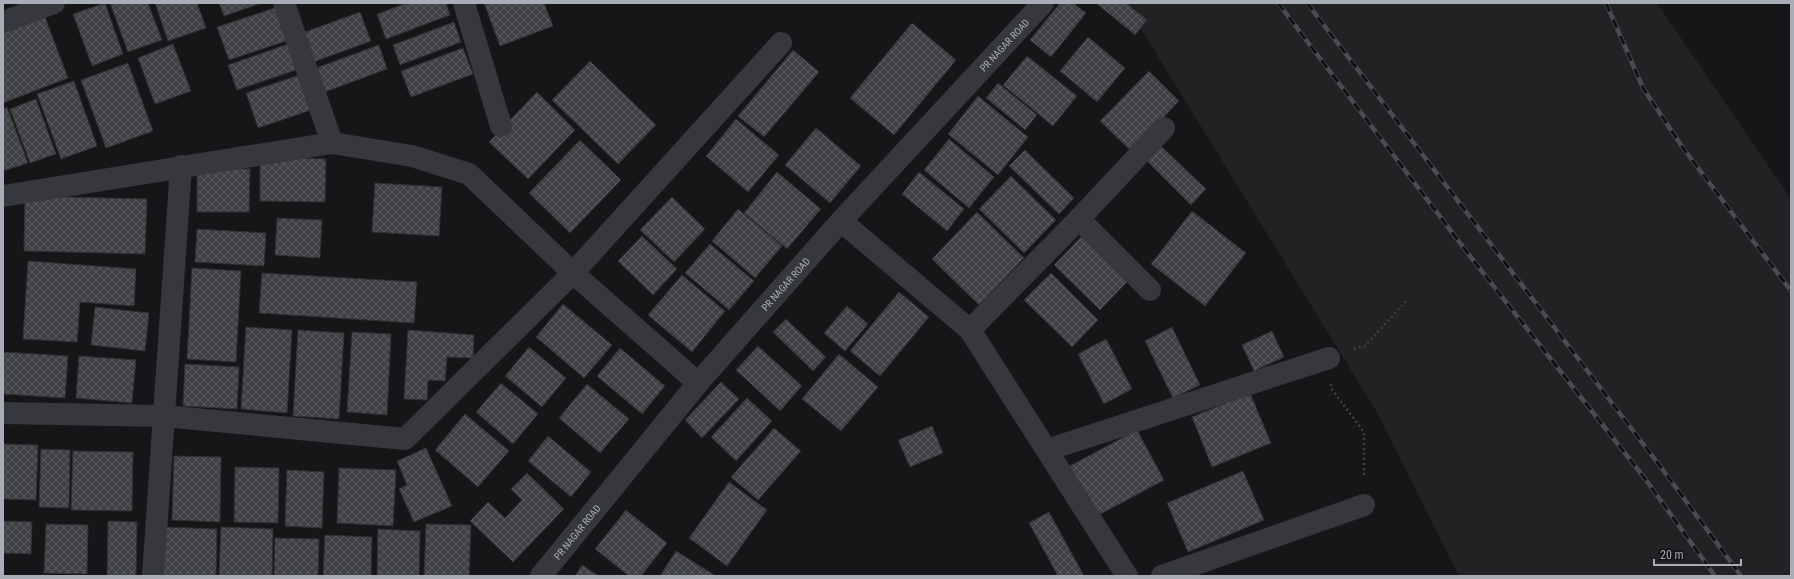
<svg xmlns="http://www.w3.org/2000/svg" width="1794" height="579" viewBox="0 0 1794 579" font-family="'Roboto Condensed',sans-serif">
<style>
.built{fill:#222225}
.building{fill:url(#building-cross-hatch);stroke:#303034}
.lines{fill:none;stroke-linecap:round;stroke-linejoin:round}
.path{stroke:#3d3f44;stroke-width:2.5;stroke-dasharray:2 3;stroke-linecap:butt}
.minor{stroke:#37383d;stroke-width:22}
.rail-casing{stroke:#4a4c52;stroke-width:4.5}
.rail{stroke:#111113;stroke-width:3;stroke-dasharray:9;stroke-linecap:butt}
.labels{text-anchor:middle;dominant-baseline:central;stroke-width:4;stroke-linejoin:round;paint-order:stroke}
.street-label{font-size:10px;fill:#a8adb8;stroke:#111113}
</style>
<defs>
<pattern id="building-cross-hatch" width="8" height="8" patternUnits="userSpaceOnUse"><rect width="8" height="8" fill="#404145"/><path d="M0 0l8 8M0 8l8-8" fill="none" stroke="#595a5e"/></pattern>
</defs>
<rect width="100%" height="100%" fill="#161618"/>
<!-- built -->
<path class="built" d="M1125 3H1657L1791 199V576H1459L1378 414Z"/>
<!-- building -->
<path class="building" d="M105 3 123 54 92 66 73 14Z
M110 3H148L162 40 128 52Z
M155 3H197L206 28 168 41Z
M219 3H262L224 16Z
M407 3H446L450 15 386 39 377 14Z
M484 3H544L553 26 500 46Z
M1060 3H1073L1086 13 1051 57 1030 40Z
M1096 3H1126L1147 20 1135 35Z
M281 6 292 39 229 60 217 27Z
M360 12 371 41 308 64 297 35Z
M45 17 68 78 3 103V32Z
M454 22 461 42 400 65 393 45Z
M912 23 956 60 894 135 850 98Z
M1088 37 1125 68 1097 102 1060 71Z
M291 43 299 69 237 90 228 65Z
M173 44 191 91 155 104 138 58Z
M379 45 387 69 322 93 313 69Z
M463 48 473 74 411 97 401 71Z
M793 50 819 72 764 137 738 116Z
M1027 56 1077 96 1053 126 1003 85Z
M590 61 656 125 618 164 552 100Z
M128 63 153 131 106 148 81 80Z
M1149 71 1179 101 1131 151 1100 121Z
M302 74 314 109 258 128 246 93Z
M74 81 97 146 61 159 37 94Z
M998 83 1037 115 1025 130 986 98Z
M537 92 575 130 528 179 489 142Z
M978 96 1028 137 998 175 948 134Z
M36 99 56 154 30 163 10 109Z
M7 107 28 163 3 171V109Z
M736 119 779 155 748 192 706 156Z
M816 128 861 166 830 203 785 165Z
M949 139 994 177 969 208 924 170Z
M580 140 621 180 570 233 529 193Z
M1161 146 1206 189 1191 205 1147 161Z
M1025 150 1074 198 1059 214 1009 166Z
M260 157 326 159 325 202 260 201Z
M197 168 250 169 249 212H197Z
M777 172 821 209 787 249 744 213Z
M919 172 964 209 947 231 902 194Z
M1011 176 1056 220 1024 253 979 209Z
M375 183 442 187 439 236 372 232Z
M25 196 147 199 145 254 24 251Z
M672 197 705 229 674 262 640 230Z
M738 209 782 246 755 278 712 241Z
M1192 211 1246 253 1205 306 1151 264Z
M977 212 1024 258 979 305 932 259Z
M277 218 322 220 320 258 275 255Z
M197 229 266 233 264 266 195 262Z
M642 236 677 269 653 295 618 261Z
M1082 236 1128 281 1100 310 1054 265Z
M710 244 754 281 729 310 685 273Z
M28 261 136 269 134 306 80 302 77 342 23 339Z
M192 268 241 271 236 362 187 359Z
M262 273 417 282 414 323 259 313Z
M1051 273 1098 320 1072 347 1024 300Z
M682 275 725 311 692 352 648 315Z
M899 292 929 317 880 376 850 351Z
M563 304 612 345 584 378 536 337Z
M847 306 868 324 845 351 824 333Z
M95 307 149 313 145 351 91 345Z
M786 319 826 357 813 371 773 332Z
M246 327 292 330 287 413 241 409Z
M1172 327 1200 385 1173 398 1145 341Z
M298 330 344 333 339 419 293 416Z
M408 330 474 335 473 358 447 357 445 381 428 380 427 400 404 399Z
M1272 331 1284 357 1254 371 1242 345Z
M352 332 391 334 387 415 347 412Z
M1106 339 1132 389 1104 404 1078 354Z
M758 346 802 386 780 411 736 370Z
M529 347 566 378 542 407 505 376Z
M620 348 665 386 642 414 597 376Z
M4 352 68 356 65 398 3 394Z
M839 354 878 387 841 431 802 399Z
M79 356 136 360 132 403 76 398Z
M185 364 239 367 237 409 183 406Z
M721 382 739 399 702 438 685 420Z
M501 383 538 414 513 444 476 412Z
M587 384 629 419 600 453 559 418Z
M1250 393 1271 443 1212 467 1192 417Z
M747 398 772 421 736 461 711 437Z
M465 414 509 451 478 487 435 450Z
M932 426 943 453 910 467 898 440Z
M774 428 801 451 758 500 731 477Z
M1137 430 1164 480 1095 517 1068 467Z
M548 436 591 472 571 497 528 461Z
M3 444 38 445 36 500 3 499Z
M426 448 452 506 414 522 399 489 407 485 397 461Z
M41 449 70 450 69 508 39 507Z
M73 451 133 452 132 511 71 510Z
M174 456 221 457 220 522 172 520Z
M235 467 279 468 278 523 234 522Z
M339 468 396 470 393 526 337 523Z
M287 470 324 472 322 528 285 526Z
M1243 471 1264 520 1188 552 1167 503Z
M527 473 564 509 513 562 470 521 488 502 505 518 522 500 511 489Z
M729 482 767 510 727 566 689 538Z
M626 510 667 543 641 576H629L595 549Z
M1049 512 1084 576H1058L1029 523Z
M3 521 32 522 31 554 3 553Z
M108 521 137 522 136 576H107Z
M46 524 88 525 87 574 44 573Z
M426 524 471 525 469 576H424Z
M164 527 217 529 216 576H163Z
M221 527 273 529 272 576H219Z
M378 529 420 531 419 576H377Z
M325 535 372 537 371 576H323Z
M275 538 319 539 318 576H274Z
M676 551 716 576H660Z
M582 565 599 576H575Z"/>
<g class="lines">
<!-- path -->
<path class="path" d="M1354 349 1365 346 1408 299
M1331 384V388L1364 432V478"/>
<!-- minor -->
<g class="minor">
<path d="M284 3 332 143"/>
<path d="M464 3 501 126"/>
<path d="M3 22 54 3"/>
<path d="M3 196 332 143 412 156 469 174 573 273 698 383"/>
<path d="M1079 219 1150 290"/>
<path d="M841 221 970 330 1127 576"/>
<path d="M970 330 1079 219 1164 128"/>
<path d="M3 413 164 416 405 439 573 273 781 43"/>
<path d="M1047 450 1329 358"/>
<path d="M153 576 181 166"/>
<path id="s1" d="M541 576 698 383 841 221 1043 3"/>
<path d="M1162 576 1364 505"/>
</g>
<!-- rail casing -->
<g class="rail-casing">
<path id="rail" d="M1278 3 1473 260 1646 480 1715 576
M1307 3 1663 470 1741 576
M1606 3 1643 88 1683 148 1791 291"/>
</g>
<!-- rail -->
<use href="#rail" class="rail"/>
</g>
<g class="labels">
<!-- street labels -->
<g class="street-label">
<text stroke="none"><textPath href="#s1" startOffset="705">PR NAGAR ROAD</textPath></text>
<text stroke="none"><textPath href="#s1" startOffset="381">PR NAGAR ROAD</textPath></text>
<text stroke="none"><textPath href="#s1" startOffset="57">PR NAGAR ROAD</textPath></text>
</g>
</g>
<!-- border -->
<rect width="1794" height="579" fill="none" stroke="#a8adb8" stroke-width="8"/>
<!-- scale -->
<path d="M1654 559v6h87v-6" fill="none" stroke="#a8adb8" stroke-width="2"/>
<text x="1660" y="559" font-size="12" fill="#a8adb8" stroke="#111113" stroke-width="3" paint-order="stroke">20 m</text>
</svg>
